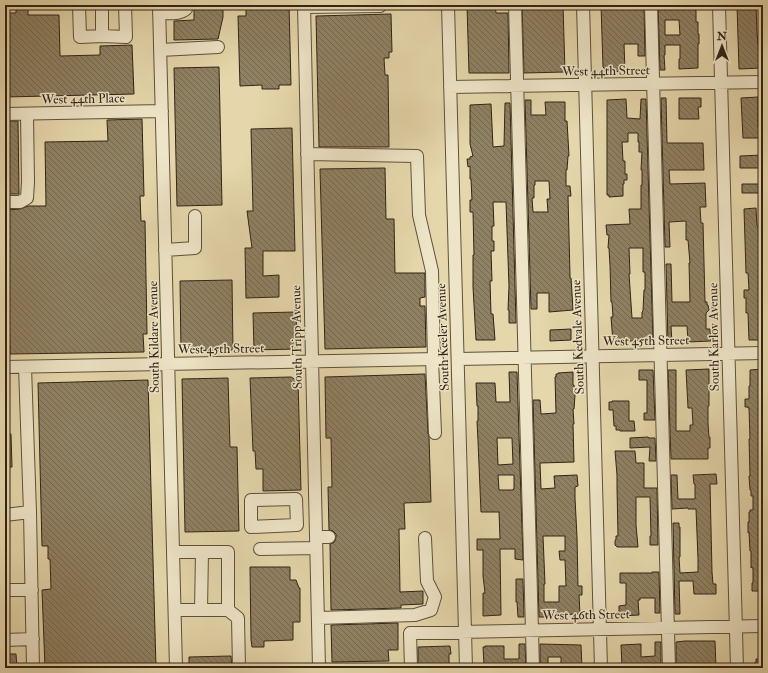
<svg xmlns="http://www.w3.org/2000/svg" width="768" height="673" viewBox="0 0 768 673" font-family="'IM FELL Double Pica',serif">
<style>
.building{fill:url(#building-back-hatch);stroke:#312416;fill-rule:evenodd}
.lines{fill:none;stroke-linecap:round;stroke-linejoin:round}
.minor-casing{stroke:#5e513b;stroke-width:14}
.minor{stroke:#eee5c8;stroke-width:12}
.labels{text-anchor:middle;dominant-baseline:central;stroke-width:3;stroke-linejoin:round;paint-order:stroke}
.street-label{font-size:13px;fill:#312416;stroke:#eee5c8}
</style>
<defs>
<pattern id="building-back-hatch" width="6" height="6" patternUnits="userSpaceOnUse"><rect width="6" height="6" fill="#8f8163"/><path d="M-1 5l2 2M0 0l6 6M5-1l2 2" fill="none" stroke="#756951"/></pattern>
</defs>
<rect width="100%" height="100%" fill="#e5d7ab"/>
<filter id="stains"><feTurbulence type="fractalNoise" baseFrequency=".005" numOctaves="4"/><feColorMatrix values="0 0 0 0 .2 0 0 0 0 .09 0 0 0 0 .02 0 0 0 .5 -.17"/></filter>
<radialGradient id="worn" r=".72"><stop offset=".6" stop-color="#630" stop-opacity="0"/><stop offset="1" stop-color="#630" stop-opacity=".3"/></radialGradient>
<!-- building -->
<path class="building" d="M16 5H28V15H59L60 56 100 55V46L132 45 134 94 5 97V13H16Z
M194 5H223V17L218 39 174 40V21L194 20Z
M246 5H289L291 85H279V89H262V85L240 86 238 16H246Z
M467 5H495L496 13H508L509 73H469Z
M522 5H563L565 72 524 73Z
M601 5H644L645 56H638V44H624L625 71 605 72 604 68 603 67Z
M658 5H696V22H698V34H699V44H698V68L679 69V59H680V45H665V55H664L665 70H660ZM665 20H679L680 35H665Z
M737 5H756L757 33 758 46H760L761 68 739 69Z
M391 14 392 52H389V58H384L385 75H388L389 147H319L316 16Z
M219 67 222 205 177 206 174 68Z
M758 97V127H760V138H743L741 98Z
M661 98H666L667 143H703L704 170H669L670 184 705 183 706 207H700L701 223H703L705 302H707V305H708L709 310 706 313V329H710L711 341 688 342 687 326H671L672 343H668L666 264H671L672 302H690L689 263H690L688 240H686V221L669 222 670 247H665Z
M679 98H701V107H698L699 119H679Z
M626 99 627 118 640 119 641 99H646L653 342H646V340L613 342 611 317H613L612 302H611L610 265 609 248H608L609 235H607L606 225 630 224 629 209H641V185H642V170H641L642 152H639V142H638V133H628V142H622L623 161H625V174H627V180H624V184H623V196L609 197V195H607V100ZM629 248H643V272H645V290H644L643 311 642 312V318H632L629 274H630Z
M525 100H531V115H546L545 102H565V121H567L569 156H568L567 170H566V186H570L571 196H568L570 275V278H571L573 310 549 312V293H537V309H531ZM535 181H549L550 199H547L548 212H533L532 198H534V185H535Z
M505 103H510L516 323H509V310H508L509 286 506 202H493L494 226H492V241H494V251H491L492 281H490L491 314H493L495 340H476L473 287V255H474L473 212H470V200H472L471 179H470V166L468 167 467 159H470V157L473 156 470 144V105L491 104 493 147 504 146Z
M142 119 144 196H140L141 221H145L147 334H143L144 352 10 354 7 210 20 209 28 206H46L45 142 108 141 107 120Z
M5 121H18L19 194H5Z
M292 128 295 251H263V276L279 275V297L246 298 245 248H252L247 211H253L251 129Z
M763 155V168H740V156Z
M385 168 386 219H394L395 273H425V297L420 298V306H425L426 347 325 349 320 169Z
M742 184H763V193H742Z
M756 208 757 226H758V228H760L761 249H763V340H749L748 313H746V298H744V290H749L748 273H746L744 209Z
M232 280 233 350 181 351 180 281Z
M296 312 297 349 254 350 253 313Z
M571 329V340L550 341V330Z
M709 369V406H708V423L709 437H710V448H708V459H671L668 370H676V431H690V425H693L692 408H688L686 370Z
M763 369V591H752V583H753V569L752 567 751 568V551H750L749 532 748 533V522H749V512H750V510H753V496H751V490H750L749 476H750L749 439H750L749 408H748V407H745V399H749V386H750V370Z
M639 370H653L655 420H644V413H647V380H639Z
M509 372H517L523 560 515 559V549H500L501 615 483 616V593H485L483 576V550H477V539H500L499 512H481L478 441 477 421H478V406H477L476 383H495L496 402H510ZM497 438H512L513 464 498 465ZM498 475H514V489H513V490H499Z
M573 372V385H574L575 395 574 409H573L574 424H573L574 462 540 463 541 489 555 488 554 476 577 475 578 486 575 487V498L577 537 578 586H582V595H579L580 614 545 615V617H539L533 400H540L541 414 556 413 555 377H556V374H558V373ZM543 536H565V551H559L560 560H565L566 586H559V602H544V584H545Z
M425 374 428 433 429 437 431 502 404 503 405 529H399L400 592 423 591V604L401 605V608L331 610 330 544 333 543 335 541 336 537V534L333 531 329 530 328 487H332L331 438H326L325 377Z
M291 377 298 381 301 490 263 491V469H256L255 451H253L250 378Z
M228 378 230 447H237L239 531 185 532 182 379Z
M148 380 156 668H45L42 590 51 589 50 559H48V546H42L38 383Z
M612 401H629V421H634L635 431H620V430H616V426H614L613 410H609V402H612Z
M5 434H11L12 467H5Z
M648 437 649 438H655L656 461H649L650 447 630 448V438Z
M615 451H635L636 463H644V488H657L658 545H650V536H651L650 497H636V525L638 547H617L615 545V541L616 539V536H618L617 488V475Z
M716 474 717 484H710L712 572 713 584H716V594H694L693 581H679L680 614H675L673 523H679V527H680V557H679L680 573 698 572V559L696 509H688V508L672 509 671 475H677L678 499H695V484H694L693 475Z
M250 567H290V580H296L299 588H300V622H293V640L264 641V647H252L251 640Z
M652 572H659L660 613H655V598H640V600H638L639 615 619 616V606L626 605V583H620V573H652Z
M516 579H523L524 617H518L517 602H516Z
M398 623V650H388L389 661 332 662 331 625Z
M685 641H715L716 668H693V664L676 665V642Z
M655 642H661V665L640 666V667H622L621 645 641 644V657L655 656Z
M519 644H525L526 668H486V665H484L483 647H485V646H504V659H519Z
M540 644 581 645 582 668H561V657H548V668H540Z
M450 646 451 654H449V668H418V647Z
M5 654H16L17 668H5Z
M231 656 232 668H189V657Z
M756 659H763V668H747L756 662Z"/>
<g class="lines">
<!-- minor casing -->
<g class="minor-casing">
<path id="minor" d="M79 5 80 37 102 36 126 37 125 5
M159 5 176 668
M304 5 319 668
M448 5 466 668
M515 5 533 668
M583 5 601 668
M651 5 669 668
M719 5 737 668
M304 7 380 6
M159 13C168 13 179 15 186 9V5
M102 36V5
M160 50 218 47
M450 87 763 82
M5 114 162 111
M307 154 417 156 419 215 432 271 434 359
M5 202H20L27 198 28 182 27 114
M165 250 195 248V216
M432 359 435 433
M458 359 763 353
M5 367 437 359
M25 367 30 512 33 668
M296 499 297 525 251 527V500Z
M5 515 30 512
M316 537H329
M260 549 316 548
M173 552H228V610H175
M5 590H32
M201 610 202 552
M228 610 238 618 239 668
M318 618 415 615 431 610 435 597 427 581 425 538
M5 640 33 639
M411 668 410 633 763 626"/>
</g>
<!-- minor -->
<use href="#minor" class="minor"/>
</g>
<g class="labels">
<!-- street labels -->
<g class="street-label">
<text transform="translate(606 71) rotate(-1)">West 44th Street</text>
<text transform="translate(83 99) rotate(-1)">West 44th Place</text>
<text transform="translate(154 337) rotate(-91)">South Kildare Avenue</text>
<text transform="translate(297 337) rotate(-91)">South Tripp Avenue</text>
<text transform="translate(443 337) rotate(-92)">South Keeler Avenue</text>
<text transform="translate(578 337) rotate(-92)">South Kedvale Avenue</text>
<text transform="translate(714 337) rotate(-91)">South Karlov Avenue</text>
<text transform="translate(646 341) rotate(-1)">West 45th Street</text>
<text transform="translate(221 349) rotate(-1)">West 45th Street</text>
<text transform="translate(586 615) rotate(-1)">West 46th Street</text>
</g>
</g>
<!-- margin -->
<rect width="768" height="673" fill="none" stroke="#e5d7ab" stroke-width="20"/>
<rect x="6" y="6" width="756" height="661" fill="none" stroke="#312416" stroke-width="2"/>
<rect x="10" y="10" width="748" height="653" fill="none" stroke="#312416"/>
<!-- north arrow -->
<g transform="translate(722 46)" stroke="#eee5c8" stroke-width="3" paint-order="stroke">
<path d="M0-3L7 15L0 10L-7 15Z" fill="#312416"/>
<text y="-6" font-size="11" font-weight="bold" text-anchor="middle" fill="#312416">N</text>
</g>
<rect width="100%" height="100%" filter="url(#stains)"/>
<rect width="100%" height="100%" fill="url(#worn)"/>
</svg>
